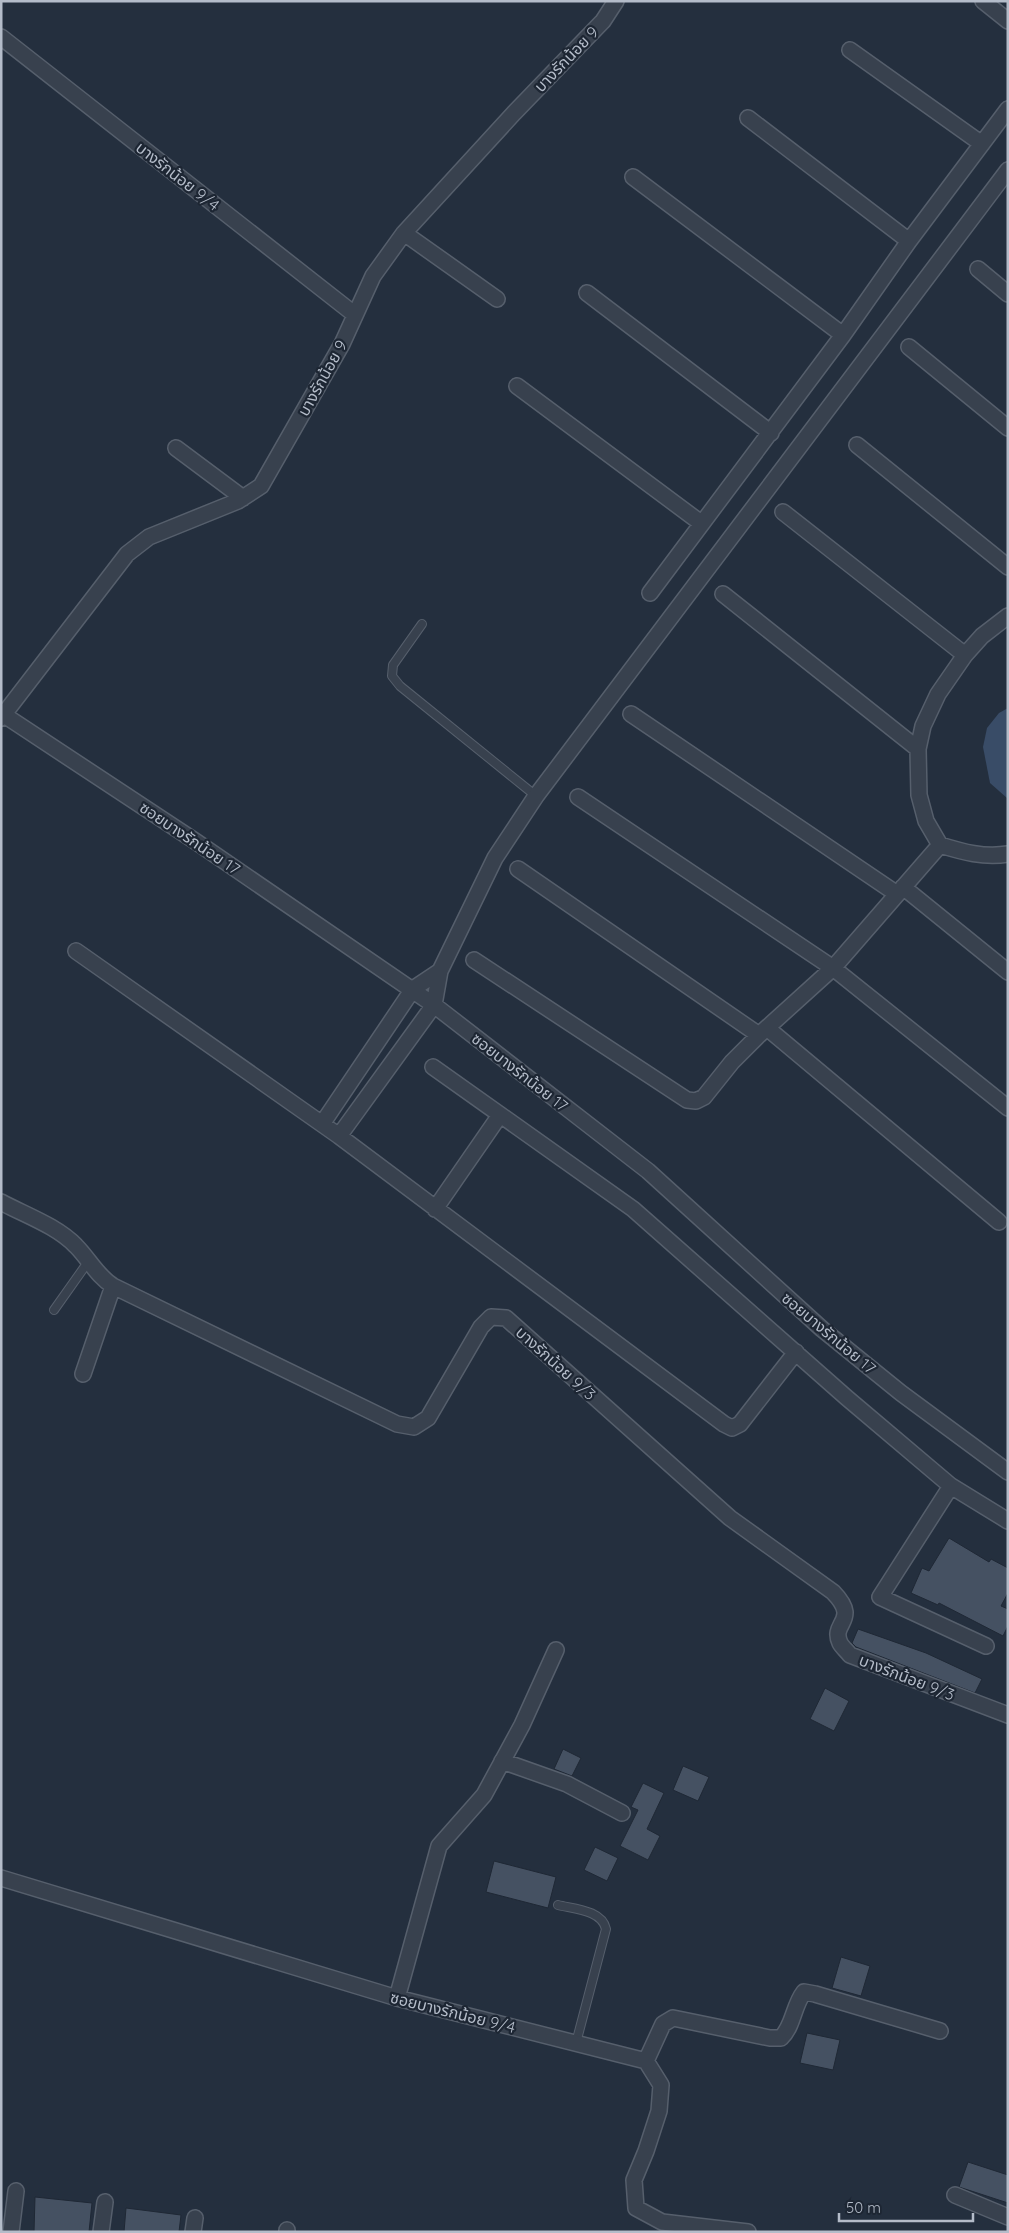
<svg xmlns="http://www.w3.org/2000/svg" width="1009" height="2233" viewBox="0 0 1009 2233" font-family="Quicksand,'Noto Sans Thai',sans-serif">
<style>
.water{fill:#394c67}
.building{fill:#455162;stroke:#1f2835}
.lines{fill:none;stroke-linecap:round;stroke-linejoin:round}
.service-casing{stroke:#565f6c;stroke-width:10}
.minor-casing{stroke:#565f6c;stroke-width:18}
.service{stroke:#38414e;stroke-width:8}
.minor{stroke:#38414e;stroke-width:15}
.labels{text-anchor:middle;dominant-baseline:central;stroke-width:4.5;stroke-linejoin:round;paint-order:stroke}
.street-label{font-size:16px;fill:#b4bcc9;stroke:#1d2633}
</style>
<rect width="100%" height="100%" fill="#242f3e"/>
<!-- water -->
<path class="water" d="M1008 708V798H1007L990 783 983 747 987 728 999 713Z"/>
<!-- building -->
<path class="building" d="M949 1538 989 1562 991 1559 1008 1568V1593L1001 1606 1008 1609V1626L1003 1636 939 1603 938 1605 911 1593 922 1568 929 1571Z
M858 1629 926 1653 982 1679 975 1693 856 1647 852 1643Z
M825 1688 849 1701 834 1731 810 1719Z
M563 1749 581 1758 572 1776 554 1769Z
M683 1766 709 1777 698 1801 673 1790Z
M643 1783 664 1793 647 1829 660 1836 648 1860 620 1846 638 1810 631 1807Z
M595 1847 618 1858 607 1881 584 1870Z
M494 1861 556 1877 548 1908 486 1892Z
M841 1957 870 1966 861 1996 832 1988Z
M807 2033 840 2040 833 2070 800 2063Z
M968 2162 1008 2175V2203L959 2187Z
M35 2197 92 2203 89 2232H34Z
M126 2208 181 2215 179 2232H124Z"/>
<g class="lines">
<!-- service casing -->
<g class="service-casing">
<path id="service" d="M422 624 393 665 392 676 400 686 536 796
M54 1310 88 1262
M558 1905C574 1909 602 1910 606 1929L576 2043"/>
</g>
<!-- minor casing -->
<g class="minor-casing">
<path id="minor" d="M983 1 1008 21
M1 37 354 314
M850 50 982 144
M748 118 909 241
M633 177 843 335
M404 233 497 299
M978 269 1008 294
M587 293 771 433
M909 347 1008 428
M517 386 701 523
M857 445 1008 567
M176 448 243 498
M783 512 965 655
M650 593 843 335 909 241 1008 109
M723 594 918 749
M1008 616 982 636 965 655 938 694 923 726 918 749 919 795 926 821 940 845C963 852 984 858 1008 854
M1 713 195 841 434 1005 648 1171 822 1329 901 1393 1008 1472
M631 714 897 894
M1 718 127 554 149 537 238 501 261 486 342 344 373 276 404 233 514 113 603 21 616 1
M578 797 833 968 1008 1108
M518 869 759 1035
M903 887 1008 972
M76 951 339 1136 724 1424 732 1428 740 1424 796 1352
M474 960 687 1100 696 1101 704 1097 732 1062 759 1035 833 968 940 845
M767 1028 999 1222
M433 1067 633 1209 847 1398 951 1486 1008 1521
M322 1124 413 989 440 971
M339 1136 434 1005 440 971 495 858 536 796 1008 170
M1 1202C25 1215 57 1226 76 1246 89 1259 97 1276 113 1286L397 1424 414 1427 428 1418 481 1327 491 1317 506 1318 730 1518 833 1592C861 1621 830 1622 840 1643 842 1647 847 1651 850 1655L1008 1715
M435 1209 500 1115
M83 1374 113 1286
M951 1486 880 1597 986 1646
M502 1761 567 1784 622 1813
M1 1878 397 1998 646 2061 661 2085 659 2111 646 2151 634 2180 636 2208 662 2222 748 2232
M397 1998 439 1846 484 1795 522 1725 556 1650
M646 2061 663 2024 673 2018 770 2038H781C794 2025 793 2006 804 1992L815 1994 940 2031
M955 2195 1008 2217
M11 2232 16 2191
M101 2232 105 2202
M193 2232 195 2218
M287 2232V2230"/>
</g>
<!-- service -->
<use href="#service" class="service"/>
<!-- minor -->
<use href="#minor" class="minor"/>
</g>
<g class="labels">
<!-- street labels -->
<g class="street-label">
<text transform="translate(566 59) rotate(-46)">บางรักน้อย 9</text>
<text transform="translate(178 176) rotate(38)">บางรักน้อย 9/4</text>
<text transform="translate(322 378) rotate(-61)">บางรักน้อย 9</text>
<text transform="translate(190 838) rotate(34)">ซอยบางรักน้อย 17</text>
<text transform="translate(520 1072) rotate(38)">ซอยบางรักน้อย 17</text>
<text transform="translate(829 1333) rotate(40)">ซอยบางรักน้อย 17</text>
<text transform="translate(556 1363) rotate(42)">บางรักน้อย 9/3</text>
<text transform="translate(907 1677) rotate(21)">บางรักน้อย 9/3</text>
<text transform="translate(453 2012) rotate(14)">ซอยบางรักน้อย 9/4</text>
</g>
</g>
<!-- border -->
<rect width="1009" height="2233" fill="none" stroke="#b4bcc9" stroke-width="5"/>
<!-- scale -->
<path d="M839 2213v8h134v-8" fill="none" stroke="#b4bcc9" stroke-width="2.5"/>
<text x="846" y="2213" font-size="15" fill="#b4bcc9" stroke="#1d2633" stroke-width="4" paint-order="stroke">50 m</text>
</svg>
